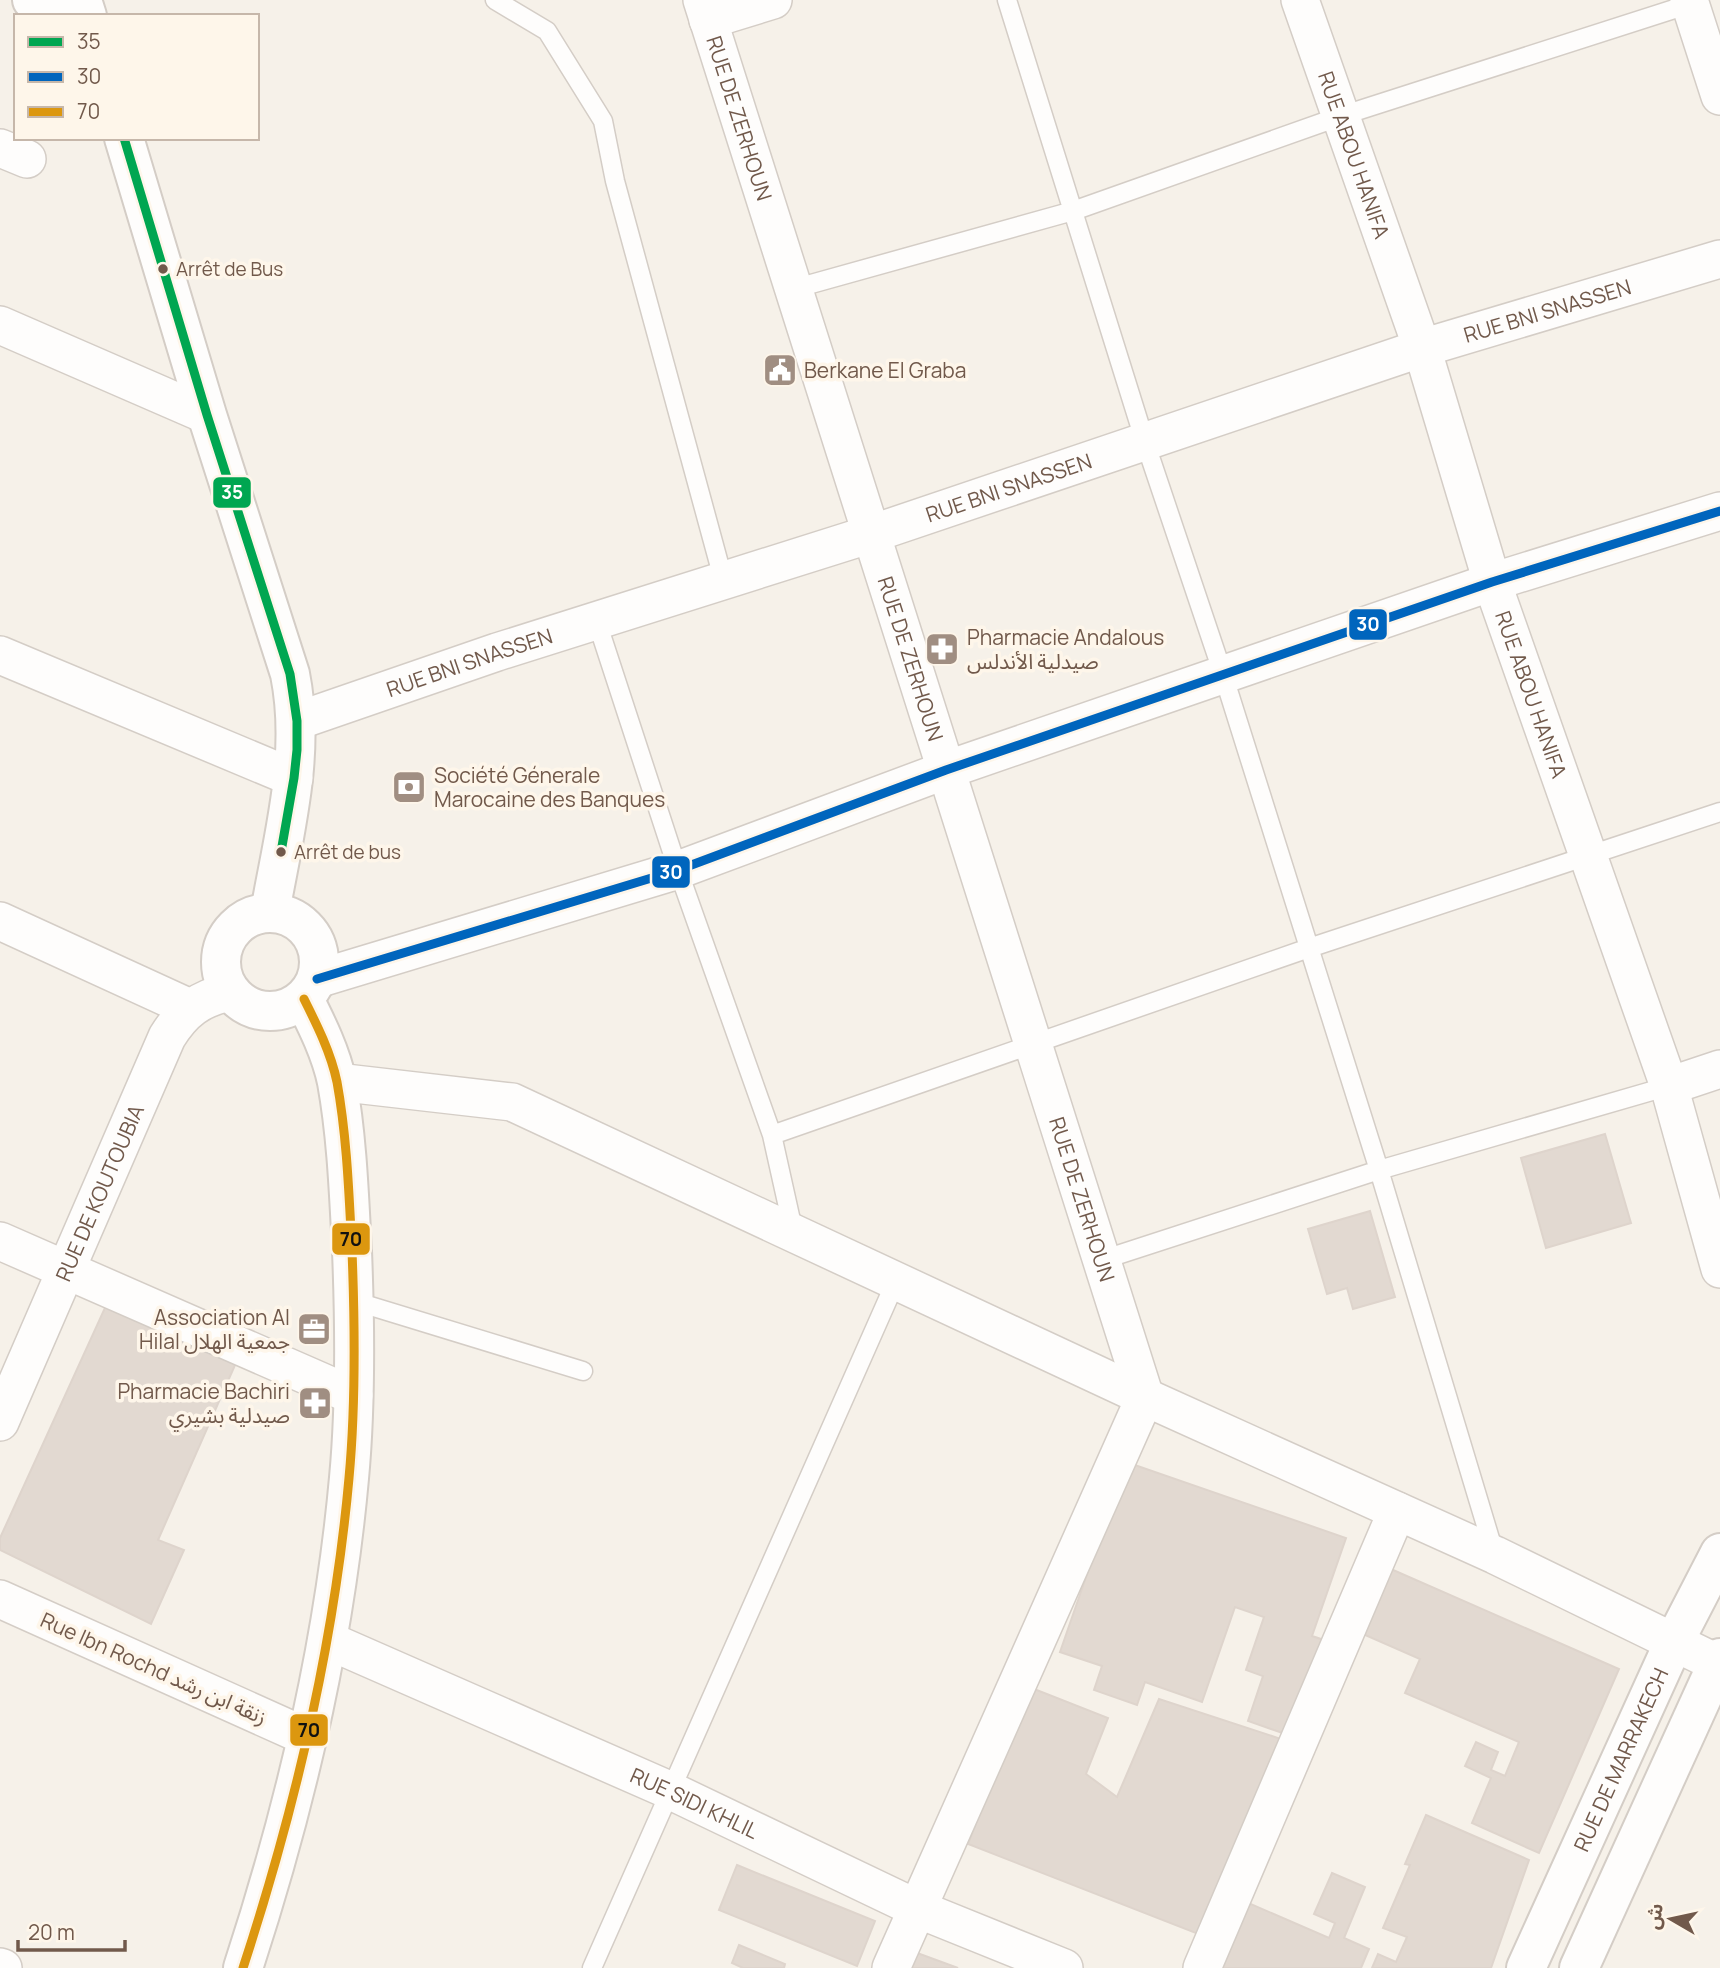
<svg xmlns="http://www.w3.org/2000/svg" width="1720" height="1968" viewBox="0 0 1720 1968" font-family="Manrope,'Noto Sans Arabic',sans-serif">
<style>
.building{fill:#e2d9d1;stroke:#ded4cc;stroke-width:2}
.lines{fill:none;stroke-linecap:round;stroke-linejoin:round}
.lane-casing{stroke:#d4cdc6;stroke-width:21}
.street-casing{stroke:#d4cdc6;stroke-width:40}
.secondary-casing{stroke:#d4cdc6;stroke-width:42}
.lane{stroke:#fefdfc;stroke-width:18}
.street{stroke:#fefdfc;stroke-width:37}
.secondary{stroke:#fefdfc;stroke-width:38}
.bus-1-casing{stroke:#fef6ea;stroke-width:14}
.bus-2-casing{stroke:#fef6ea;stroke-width:14}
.bus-3-casing{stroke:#fef6ea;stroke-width:14}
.bus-1{stroke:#00a651;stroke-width:9}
.bus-2{stroke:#0065bd;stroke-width:9}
.bus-3{stroke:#dc970f;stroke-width:9}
.bus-dot{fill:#71594b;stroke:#fef6ea;stroke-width:2.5}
.labels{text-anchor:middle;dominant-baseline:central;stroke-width:7;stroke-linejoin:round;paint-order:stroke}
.bus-label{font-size:19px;fill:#71594b;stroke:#fef6ea;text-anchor:start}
.street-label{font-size:21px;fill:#71594b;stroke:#fef6ea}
.poi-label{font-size:21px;fill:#71594b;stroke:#fef6ea;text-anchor:start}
.line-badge{stroke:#fef6ea;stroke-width:2.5}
.badge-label{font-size:19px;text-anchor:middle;font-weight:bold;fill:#fff}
.pale-badge-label{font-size:19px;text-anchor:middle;font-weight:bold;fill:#111}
</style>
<rect width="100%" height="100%" fill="#f6f1e9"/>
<!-- building -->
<path class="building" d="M1605 1134 1631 1223 1546 1248 1521 1158Z
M1370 1211 1395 1297 1353 1309 1347 1288 1327 1294 1308 1229Z
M109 1299 239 1356 158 1540 184 1550 151 1624 0 1550V1538Z
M1126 1462 1346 1538 1312 1636 1324 1640 1291 1736 1248 1721 1263 1676 1246 1670 1264 1617 1235 1607 1202 1702 1145 1682 1137 1705 1094 1690 1102 1666 1060 1652Z
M1384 1566 1619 1669 1539 1853 1472 1823 1491 1778 1465 1766 1476 1742 1498 1752 1491 1770 1505 1776 1519 1742 1405 1693 1420 1659 1356 1631Z
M1029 1687 1108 1718 1086 1774 1117 1797 1159 1699 1281 1739 1201 1935 968 1844Z
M1426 1815 1529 1860 1491 1968H1372L1378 1954 1396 1962 1407 1937 1383 1928 1410 1865 1405 1864Z
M737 1865 875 1921 857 1966 719 1910Z
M1332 1873 1365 1887 1344 1938 1369 1949 1361 1968H1207L1237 1898 1329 1938 1335 1923 1314 1914Z
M739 1945 785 1964 784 1968H743L732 1963Z
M909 1950 958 1968H903Z"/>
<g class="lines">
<!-- lane casing -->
<g class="lane-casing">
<path id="lane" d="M495 0 547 31 603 121 615 181 724 582
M1007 0 1145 442 1223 674 1379 1170 1494 1552
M793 289 1073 211 1341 116 1690 4
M597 622 678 870 772 1135 1309 948 1720 812
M772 1135 794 1234
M1102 1260 1379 1170 1669 1086
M354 1301 583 1371
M592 1968 896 1281"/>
</g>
<!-- street casing -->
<g class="street-casing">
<g id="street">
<path id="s1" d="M702 0 1145 1397 891 1968"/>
<path id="s2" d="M1300 0 1422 348 1492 582 1669 1086 1720 1269"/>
<path d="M1689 0 1720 96"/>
<path d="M708 20 773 0"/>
<path d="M0 148 27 159"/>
<path d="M0 325 207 415"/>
<path d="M0 655 294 778"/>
<path id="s3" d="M297 721 497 652 871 534 1422 348 1720 259"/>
<path d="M0 921 190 1008"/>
<path d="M317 979 678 870 946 770 1492 582 1720 511"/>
<path d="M337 1082 512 1102 1145 1397 1495 1555 1717 1663"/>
<path d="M1669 1086 1720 1069"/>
<path d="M0 1241 354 1396"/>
<path id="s4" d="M0 1422 167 1037C183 1011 200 998 230 992"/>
<path d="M0 1599 307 1737"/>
<path id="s5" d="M327 1640 669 1790 918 1909 1064 1968"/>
<path d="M0 1967 3 1968"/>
<path d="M1202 1968 1397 1511"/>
</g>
</g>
<!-- secondary casing -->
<g class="secondary-casing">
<g id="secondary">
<path d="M32 0 43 4 60 16"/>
<path d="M82 0 87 16"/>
<path d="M124 138 207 415 290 674C306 754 284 833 270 912"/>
<circle cx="270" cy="962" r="49"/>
<path d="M243 1968C295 1809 334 1645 349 1478 356 1403 355 1326 352 1251 349 1195 347 1137 337 1082 331 1053 317 1025 304 999"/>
<path id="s6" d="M1526 1968 1674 1642 1720 1553"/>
<path d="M1579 1968 1720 1658"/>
</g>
</g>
<!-- lane -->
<use href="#lane" class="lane"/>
<!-- street -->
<use href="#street" class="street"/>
<!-- secondary -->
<use href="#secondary" class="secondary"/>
<!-- bus-1 casing -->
<g class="bus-1-casing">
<path id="bus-1" d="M124 138 207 415 290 674 297 721V750L294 778 281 852"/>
</g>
<!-- bus-2 casing -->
<g class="bus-2-casing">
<path id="bus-2" d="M317 979 678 870 946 770 1492 582 1720 511"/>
</g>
<!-- bus-3 casing -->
<g class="bus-3-casing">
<path id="bus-3" d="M243 1968C295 1809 334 1645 349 1478 356 1403 355 1326 352 1251 349 1195 347 1137 337 1082 331 1053 317 1025 304 999"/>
</g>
<!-- bus-1 -->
<use href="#bus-1" class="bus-1"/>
<!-- bus-2 -->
<use href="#bus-2" class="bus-2"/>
<!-- bus-3 -->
<use href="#bus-3" class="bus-3"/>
</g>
<!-- icons -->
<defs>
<g id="civic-square" transform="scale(1.75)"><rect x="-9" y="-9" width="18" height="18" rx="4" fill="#a08e82" stroke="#fef6ea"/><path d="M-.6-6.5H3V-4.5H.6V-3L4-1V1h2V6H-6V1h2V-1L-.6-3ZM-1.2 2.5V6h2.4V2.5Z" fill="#fff"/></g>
<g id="pharmacy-square" transform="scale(1.75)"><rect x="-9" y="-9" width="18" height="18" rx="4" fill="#a08e82" stroke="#fef6ea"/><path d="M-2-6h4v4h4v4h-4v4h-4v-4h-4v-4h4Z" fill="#fff"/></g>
<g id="bank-square" transform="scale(1.75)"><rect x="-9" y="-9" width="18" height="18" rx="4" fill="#a08e82" stroke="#fef6ea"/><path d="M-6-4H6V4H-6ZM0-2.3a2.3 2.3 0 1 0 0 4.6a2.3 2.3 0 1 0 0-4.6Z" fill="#fff"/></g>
<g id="office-square" transform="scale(1.75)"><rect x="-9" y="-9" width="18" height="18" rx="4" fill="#a08e82" stroke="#fef6ea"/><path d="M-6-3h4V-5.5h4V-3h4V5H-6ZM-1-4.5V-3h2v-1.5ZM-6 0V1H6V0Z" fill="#fff"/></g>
</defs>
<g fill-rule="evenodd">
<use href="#civic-square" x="780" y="370"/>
<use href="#pharmacy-square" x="942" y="649"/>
<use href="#bank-square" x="409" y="787"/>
<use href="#office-square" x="314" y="1329"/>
<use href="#pharmacy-square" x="315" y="1403"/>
</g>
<!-- markers -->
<g class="bus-dot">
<circle cx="163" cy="269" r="6"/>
<circle cx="281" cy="852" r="6"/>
</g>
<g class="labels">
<!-- bus labels -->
<g class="bus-label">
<text x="176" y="269">Arrêt de Bus</text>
<text x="294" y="852">Arrêt de bus</text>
</g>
<!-- street labels -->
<g class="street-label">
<text stroke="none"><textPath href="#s1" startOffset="124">RUE DE ZERHOUN</textPath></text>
<text stroke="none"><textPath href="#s2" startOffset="164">RUE ABOU HANIFA</textPath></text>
<text stroke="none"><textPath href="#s3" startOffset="1316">RUE BNI SNASSEN</textPath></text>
<text stroke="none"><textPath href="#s3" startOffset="749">RUE BNI SNASSEN</textPath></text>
<text stroke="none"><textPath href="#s1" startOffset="691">RUE DE ZERHOUN</textPath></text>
<text stroke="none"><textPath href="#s3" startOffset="182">RUE BNI SNASSEN</textPath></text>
<text stroke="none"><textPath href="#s2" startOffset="732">RUE ABOU HANIFA</textPath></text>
<text stroke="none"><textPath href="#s4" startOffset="250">RUE DE KOUTOUBIA</textPath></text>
<text stroke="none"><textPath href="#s1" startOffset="1258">RUE DE ZERHOUN</textPath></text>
<text transform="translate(154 1668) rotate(24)">Rue Ibn Rochd زنقة ابن رشد</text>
<text stroke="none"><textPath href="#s6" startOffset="229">RUE DE MARRAKECH</textPath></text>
<text stroke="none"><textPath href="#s5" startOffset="402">RUE SIDI KHLIL</textPath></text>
</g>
<!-- poi labels -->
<g class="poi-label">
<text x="804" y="370">Berkane El Graba</text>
<text x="967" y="637">Pharmacie Andalous<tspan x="967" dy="24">صيدلية الأندلس</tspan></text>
<text x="434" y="775">Société Génerale<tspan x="434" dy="24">Marocaine des Banques</tspan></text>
<text x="290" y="1317" text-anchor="end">Association Al<tspan x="290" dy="24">Hilal جمعية الهلال</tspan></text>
<text x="290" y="1391" text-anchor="end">Pharmacie Bachiri<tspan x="290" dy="24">صيدلية بشيري</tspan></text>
</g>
</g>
<g class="line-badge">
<rect x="212" y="476" width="40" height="33" rx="7" fill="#00a651"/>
<rect x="1348" y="608" width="40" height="33" rx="7" fill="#0065bd"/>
<rect x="651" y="855" width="40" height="34" rx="7" fill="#0065bd"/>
<rect x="331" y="1222" width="40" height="34" rx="7" fill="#dc970f"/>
<rect x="289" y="1713" width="40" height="34" rx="7" fill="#dc970f"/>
</g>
<g class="badge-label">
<text x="232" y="499">35</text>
<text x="1368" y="631">30</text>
<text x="671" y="879">30</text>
</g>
<g class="pale-badge-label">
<text x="351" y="1246">70</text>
<text x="309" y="1737">70</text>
</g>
<!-- legend -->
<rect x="14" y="14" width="245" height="126" fill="#fef6ea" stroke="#c6b7aa" stroke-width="2"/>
<rect x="28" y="37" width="35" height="10" fill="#00a651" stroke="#c6b7aa" stroke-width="2"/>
<text x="77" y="49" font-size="21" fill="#71594b">35</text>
<rect x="28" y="72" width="35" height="10" fill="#0065bd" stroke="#c6b7aa" stroke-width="2"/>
<text x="77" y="84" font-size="21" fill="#71594b">30</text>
<rect x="28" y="107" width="35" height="10" fill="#dc970f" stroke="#c6b7aa" stroke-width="2"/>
<text x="77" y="119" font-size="21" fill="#71594b">70</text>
<!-- north arrow -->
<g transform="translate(1671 1919) rotate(279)" stroke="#fef6ea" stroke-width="5" paint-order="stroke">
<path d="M0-5L12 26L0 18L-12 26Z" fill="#71594b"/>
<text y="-10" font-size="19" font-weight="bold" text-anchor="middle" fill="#71594b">ش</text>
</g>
<!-- scale -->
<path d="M18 1940v10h107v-10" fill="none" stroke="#71594b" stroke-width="3.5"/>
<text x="28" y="1940" font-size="21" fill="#71594b" stroke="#fef6ea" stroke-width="5" paint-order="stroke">20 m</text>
</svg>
